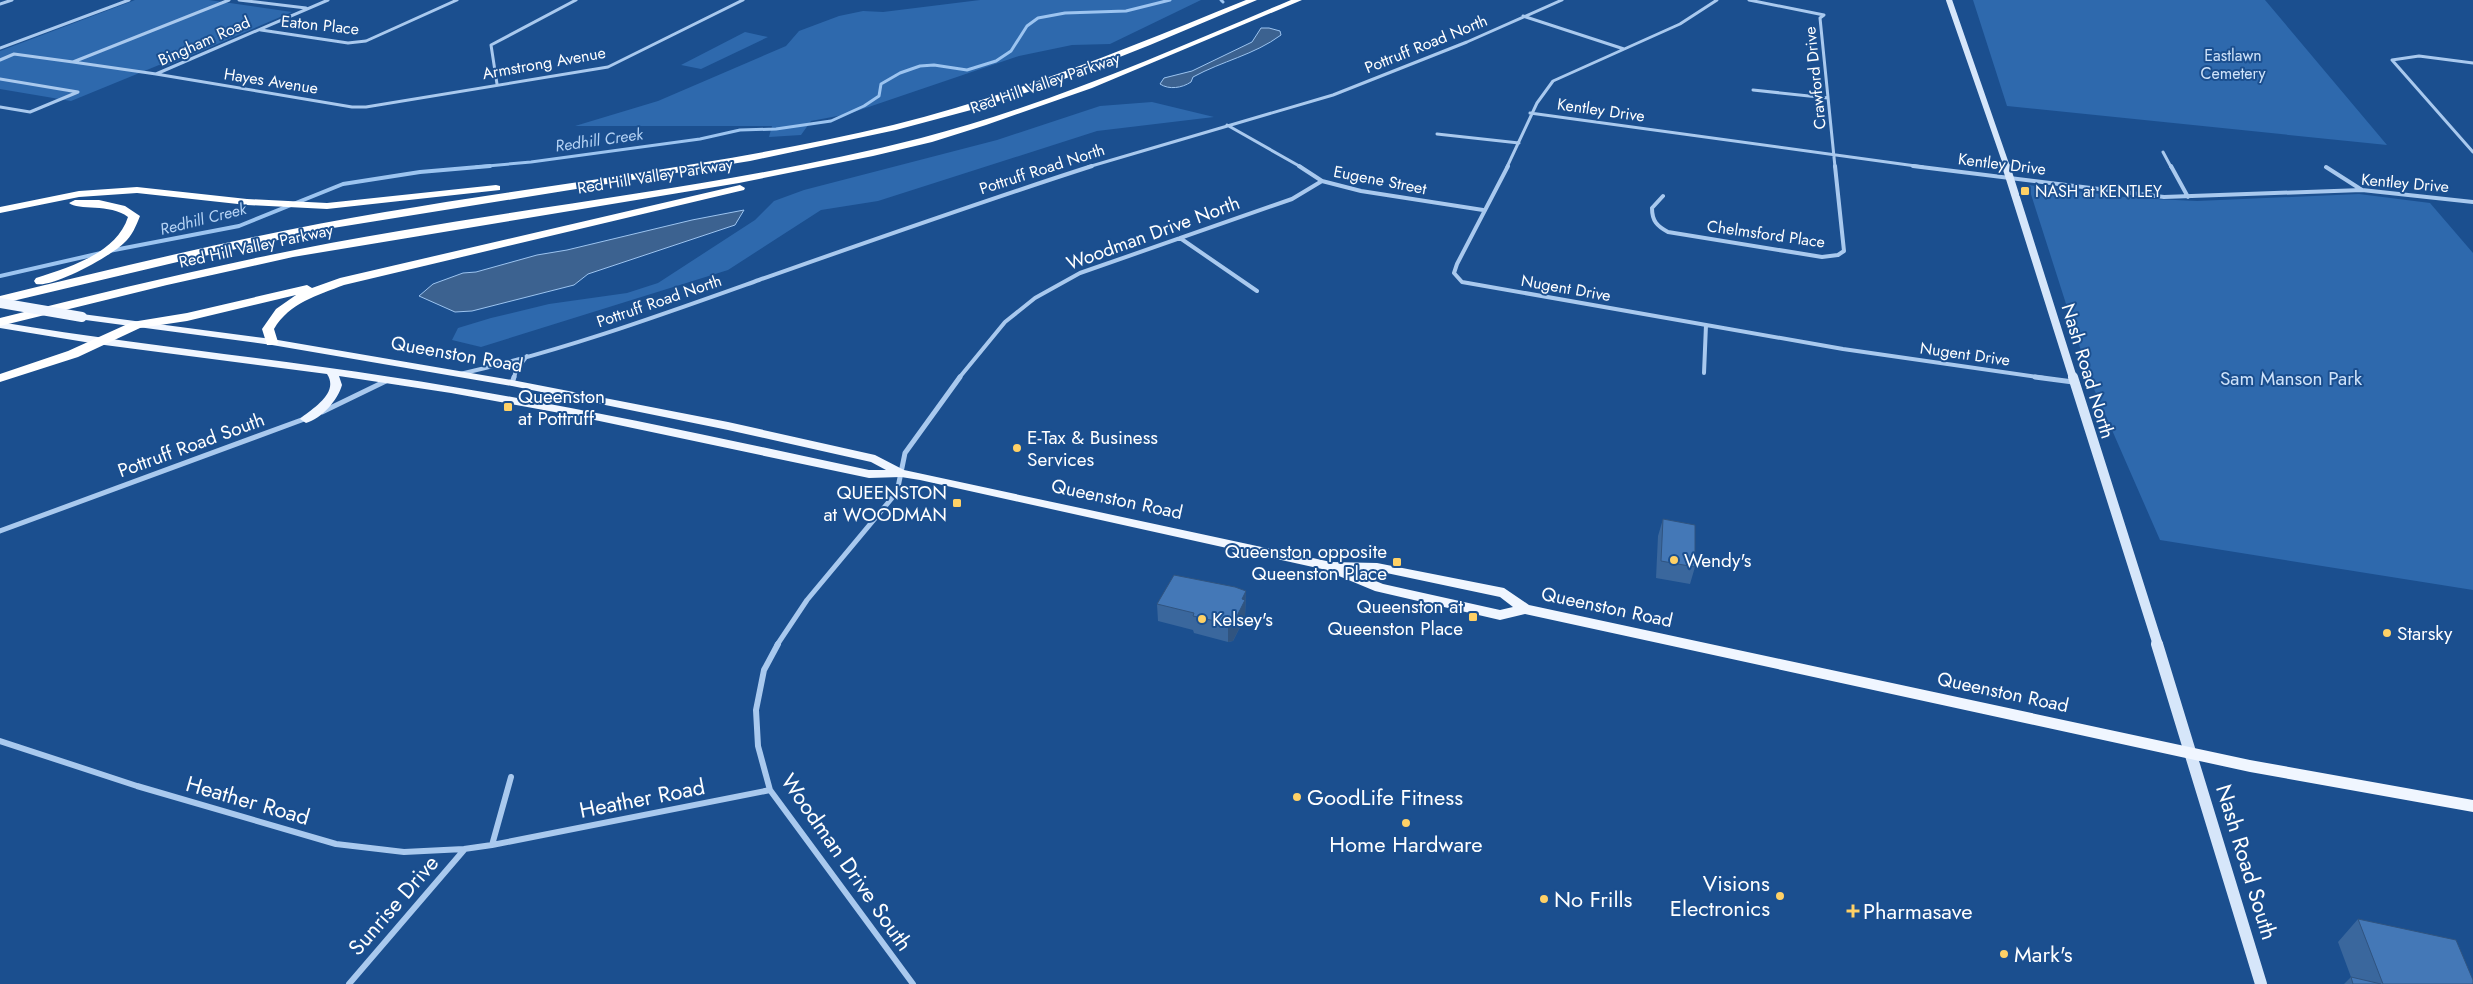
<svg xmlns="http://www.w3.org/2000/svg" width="2473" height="984" viewBox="0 0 2473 984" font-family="Jost,sans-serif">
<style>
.green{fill:#2e69ad}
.water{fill:#3c6290;stroke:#9cc4f0}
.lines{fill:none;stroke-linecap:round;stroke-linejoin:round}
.stream-far1{stroke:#9cc4f0;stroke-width:3}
.stream{stroke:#9cc4f0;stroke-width:4}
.street-far3{stroke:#a9c9ee;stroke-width:3}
.street-far2{stroke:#a9c9ee;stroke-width:4}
.street-far1{stroke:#a9c9ee;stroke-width:5}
.street{stroke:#a9c9ee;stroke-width:6}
.secondary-far3{stroke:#d6e6fa;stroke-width:6}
.secondary-far2{stroke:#d6e6fa;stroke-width:8}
.secondary-far1{stroke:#d6e6fa;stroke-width:10}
.secondary{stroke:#d6e6fa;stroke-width:12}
.primary{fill:#f0f6ff;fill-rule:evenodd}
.highway{fill:#fff;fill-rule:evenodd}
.primary-bridge{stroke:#f0f6ff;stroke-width:10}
.wall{fill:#3a679d}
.shaded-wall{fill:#305480}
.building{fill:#4478b7;stroke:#305480}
.poi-dot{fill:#ffd166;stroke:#1b4f8f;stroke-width:2}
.labels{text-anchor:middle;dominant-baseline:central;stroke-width:4;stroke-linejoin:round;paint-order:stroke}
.far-street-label{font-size:16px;fill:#fff;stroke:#1b4f8f}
.far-park-label{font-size:16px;fill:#cfe3fa;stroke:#1b4f8f}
.far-water-label{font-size:16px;font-style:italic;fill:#b5d3f5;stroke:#1b4f8f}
.far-poi-label{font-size:16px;fill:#fff;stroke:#1b4f8f;text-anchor:start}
.street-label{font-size:19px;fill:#fff;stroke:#1b4f8f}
.park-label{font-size:19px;fill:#cfe3fa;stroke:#1b4f8f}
.poi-label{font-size:19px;fill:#fff;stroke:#1b4f8f;text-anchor:start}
.near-poi-label{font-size:22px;fill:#fff;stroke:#1b4f8f;text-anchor:start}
.near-street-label{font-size:22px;fill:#fff;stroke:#1b4f8f}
</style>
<rect width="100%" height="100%" fill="#1b4f8f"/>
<!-- green -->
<path class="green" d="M135 0H209L292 12 166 66 159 65 71 101 0 89V51Z
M980 0H1201L1110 44 1072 45 1019 56 848 114 811 121 801 135 769 137 772 126H575L658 101 786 46 799 31 839 16 863 11 883 12Z
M1973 0H2265L2387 145 2007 106Z
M745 32 768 37 701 69 681 65Z
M1152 102 1214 117 1097 131 878 201 821 210 728 270 481 347 452 340 458 328 491 318 549 304 627 293 658 283 755 220 774 201 804 190 997 140 1100 106Z
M2028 185 2133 198 2197 201 2359 194 2430 203 2473 253V590L2160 540 2091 382Z"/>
<!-- water -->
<path class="water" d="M1261 28H1269L1280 31 1281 35C1254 55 1222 61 1193 77L1191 82C1182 88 1169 90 1160 84L1164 78 1192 71 1252 42Z
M744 210 735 225 588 274 574 285 472 311 455 312 419 296 433 284 463 273 476 272 537 255 567 250 692 220Z"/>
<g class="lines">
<!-- stream-far1 -->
<path class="stream-far1" d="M1221 0 1223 2
M476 167 531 162 700 139 740 130 776 129 831 121 864 106 879 96 881 84 900 73 920 66 934 65 967 70 996 61 1011 51 1027 26 1038 18 1065 13 1126 11 1170 0"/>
<!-- stream -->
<path class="stream" d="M109 251 239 226 343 184 420 172 490 166
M0 276 101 253"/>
<!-- street-far3 -->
<path class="street-far3" d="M239 0 306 8
M328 0 156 74 352 107H366L608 67 743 0
M1749 0 1824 15 1820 18 1835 167
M0 4 12 0
M1523 16 1624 49
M261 30 348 43 366 41 457 0
M0 48 129 0
M0 60 14 54 73 62
M2473 63 2419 56 2392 60 2473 152
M156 74 73 62 229 0
M0 79 78 92 30 112 0 107
M497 84 491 45 576 0
M1753 90 1828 98
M1530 113 1923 167
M1227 125 1301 167
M1437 134 1519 143
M2163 152 2171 167
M1088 167 1333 95 1467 42 1562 0
M1507 167 1537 103 1553 81 1680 24 1717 0"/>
<!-- street-far2 -->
<path class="street-far2" d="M1299 166 1322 181 1361 191 1483 210
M1508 166 1457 264 1454 273 1462 282 1843 349 2044 378
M1913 166 2164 197 2362 190 2473 202
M2171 166 2188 197
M2326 167 2362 190
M1663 196 1652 208C1652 221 1657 226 1668 232L1822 257 1838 255 1844 251 1835 166
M1180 238 1257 291
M1704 373 1706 325
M460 374C562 351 661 315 759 280 870 241 980 202 1092 166
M514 378 516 370 527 356
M959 378 1005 322 1035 298 1080 273 1292 199 1322 181"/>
<!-- street-far1 -->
<path class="street-far1" d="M2035 377 2073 382
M512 383 514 377
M322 412 388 380
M0 531 307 418
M777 645 807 600 897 492 905 453 960 377"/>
<!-- street -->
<path class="street" d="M778 644 764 670 756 710 758 746 770 790 913 984
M0 741 137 786 336 844 404 852 464 849 492 845 770 790
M492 845 511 777
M349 984 464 850"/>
<!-- secondary-far3 -->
<path class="secondary-far3" d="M1949 0 2007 167"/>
<!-- secondary-far2 -->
<path class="secondary-far2" d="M2006 166 2073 378"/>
<!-- secondary-far1 -->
<path class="secondary-far1" d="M2073 377 2158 645"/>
<!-- secondary -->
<path class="secondary" d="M2157 644 2261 984"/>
<!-- primary -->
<path class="primary" d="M82 314 272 339 512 380 728 422 875 455 904 470 1331 562 1377 563 1504 588 1529 605 2250 760 2473 800V812L2250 772 1525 614 1500 620 1375 591 1322 569 920 480 901 477 869 478 571 415 451 393 339 376 342 385C338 400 321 419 306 423L300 419 302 417C315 407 339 392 327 374L97 344 0 328V322C130 344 261 357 391 377 551 401 710 436 869 470H886L871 462 728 430 512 386 272 345 78 319V315ZM1351 571H1377L1500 597 1513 607 1500 610 1383 584Z"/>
<!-- highway -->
<path class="highway" d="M1246 0H1257L1150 45 1044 87 971 110 896 130 750 161 333 228 190 259 0 304V296C127 265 255 234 385 212 554 183 726 165 893 125 1015 95 1130 47 1246 0Z
M1291 0H1302L1092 88 986 125 932 142 873 156 739 183 293 257 167 285 0 326V318C132 285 265 253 399 231 573 201 749 182 921 138 1048 105 1170 51 1291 0Z
M496 185 500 186V190L327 209 247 205 137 193 79 197 0 213V207L79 191 137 187 247 199 327 203Z
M740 185 745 188 744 190 344 285C318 295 289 303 274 329L278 342 277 345H267L262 329 276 309 296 295 187 321 140 328 78 357 0 382V374L68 351 132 322 187 313 307 285 312 288 340 278Z
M99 200 125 206 140 216C136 226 132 236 124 243 111 256 53 288 36 284L34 281 36 278C69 267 116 254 128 217 110 203 78 211 69 203L75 200Z"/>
<!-- primary-bridge -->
<path class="primary-bridge" d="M0 303 82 317"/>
</g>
<!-- wall -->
<path class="wall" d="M1663 519 1695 567 1690 584 1656 578 1658 536Z
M1246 591 1245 617 1233 641 1228 642 1194 633 1193 630 1158 621 1157 604Z
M2358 919 2473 984H2344L2351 977 2338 942Z"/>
<!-- shaded-wall -->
<path class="shaded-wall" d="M1246 591 1245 617 1233 641 1228 642V624Z"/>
<!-- building -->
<path class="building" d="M1663 519 1695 525V567L1661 561Z
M1174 575 1235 587 1246 591 1242 599 1245 600 1233 624H1228L1193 616 1194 613 1157 604Z
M2358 919 2456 940 2473 980V984H2383Z
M2351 977 2381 984H2353Z"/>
<!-- markers -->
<g class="poi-dot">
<rect x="2020" y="186" width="10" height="10" rx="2.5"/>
<rect x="503" y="402" width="10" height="10" rx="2.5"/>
<circle cx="1017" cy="448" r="5"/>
<rect x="952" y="498" width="10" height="10" rx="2.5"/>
<circle cx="1674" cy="560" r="5"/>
<rect x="1392" y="557" width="10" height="10" rx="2.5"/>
<rect x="1468" y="612" width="10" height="10" rx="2.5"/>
<circle cx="1202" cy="619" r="5"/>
<circle cx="2387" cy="633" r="5"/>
<circle cx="1297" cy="797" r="5"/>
<circle cx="1406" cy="823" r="5"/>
<circle cx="1780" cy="896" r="5"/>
<circle cx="1544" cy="899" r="5"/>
<path d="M1850.5 903.5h5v5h5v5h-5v5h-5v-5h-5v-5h5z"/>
<circle cx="2004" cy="954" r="5"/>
</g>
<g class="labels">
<!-- far-street labels -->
<g class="far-street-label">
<text transform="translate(320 25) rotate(6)">Eaton Place</text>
<text transform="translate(204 41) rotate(-24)">Bingham Road</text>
<text transform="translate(1426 44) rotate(-22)">Pottruff Road North</text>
<text transform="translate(544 63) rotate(-10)">Armstrong Avenue</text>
<text transform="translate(1815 78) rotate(-96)">Crawford Drive</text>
<text transform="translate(271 81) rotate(9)">Hayes Avenue</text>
<text transform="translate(1045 83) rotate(-19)">Red Hill Valley Parkway</text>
<text transform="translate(1601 110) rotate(8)">Kentley Drive</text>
<text transform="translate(2002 164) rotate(7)">Kentley Drive</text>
<text transform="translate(1042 169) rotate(-18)">Pottruff Road North</text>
<text transform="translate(655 176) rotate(-9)">Red Hill Valley Parkway</text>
<text transform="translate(1380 180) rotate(11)">Eugene Street</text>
<text transform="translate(2405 183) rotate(5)">Kentley Drive</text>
<text transform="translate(1766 234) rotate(8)">Chelmsford Place</text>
<text transform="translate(256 246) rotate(-12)">Red Hill Valley Parkway</text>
<text transform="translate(1566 288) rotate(10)">Nugent Drive</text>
<text transform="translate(659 301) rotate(-19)">Pottruff Road North</text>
<text transform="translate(1965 354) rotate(8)">Nugent Drive</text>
</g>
<!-- far-park labels -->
<g class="far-park-label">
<text x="2233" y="55">Eastlawn<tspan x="2233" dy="18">Cemetery</tspan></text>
</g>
<!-- far-water labels -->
<g class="far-water-label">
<text transform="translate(599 140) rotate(-8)">Redhill Creek</text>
<text transform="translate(203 219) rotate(-14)">Redhill Creek</text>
</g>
<!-- far-poi labels -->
<g class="far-poi-label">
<text x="2035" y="191">NASH at KENTLEY</text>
</g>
<!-- street labels -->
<g class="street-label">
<text transform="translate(1153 233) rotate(-20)">Woodman Drive North</text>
<text transform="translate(457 354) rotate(10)">Queenston Road</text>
<text transform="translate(2088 371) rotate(73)">Nash Road North</text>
<text transform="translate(191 445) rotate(-20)">Pottruff Road South</text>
<text transform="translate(1117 499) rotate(12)">Queenston Road</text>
<text transform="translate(1607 607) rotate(12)">Queenston Road</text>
<text transform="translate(2003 692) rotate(12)">Queenston Road</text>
</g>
<!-- park labels -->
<g class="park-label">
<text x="2291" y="378">Sam Manson Park</text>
</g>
<!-- poi labels -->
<g class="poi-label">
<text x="518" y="396">Queenston<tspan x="518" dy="22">at Pottruff</tspan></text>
<text x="1027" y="437">E-Tax &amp; Business<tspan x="1027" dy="22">Services</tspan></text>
<text x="947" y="492" text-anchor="end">QUEENSTON<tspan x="947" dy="22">at WOODMAN</tspan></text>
<text x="1387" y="551" text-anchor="end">Queenston opposite<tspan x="1387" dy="22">Queenston Place</tspan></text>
<text x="1684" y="560">Wendy's</text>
<text x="1463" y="606" text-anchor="end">Queenston at<tspan x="1463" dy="22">Queenston Place</tspan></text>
<text x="1212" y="619">Kelsey's</text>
<text x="2397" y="633">Starsky</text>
</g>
<!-- near-poi labels -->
<g class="near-poi-label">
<text x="1307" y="797">GoodLife Fitness</text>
<text x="1406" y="844" text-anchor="middle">Home Hardware</text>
<text x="1770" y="883" text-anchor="end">Visions<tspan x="1770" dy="25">Electronics</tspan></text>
<text x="1554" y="899">No Frills</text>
<text x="1863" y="911">Pharmasave</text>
<text x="2014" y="954">Mark's</text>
</g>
<!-- near-street labels -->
<g class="near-street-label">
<text transform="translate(642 798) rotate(-11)">Heather Road</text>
<text transform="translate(248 800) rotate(16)">Heather Road</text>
<text transform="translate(847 862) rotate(55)">Woodman Drive South</text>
<text transform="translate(2247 862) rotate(73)">Nash Road South</text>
<text transform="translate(393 905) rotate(-49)">Sunrise Drive</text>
</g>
</g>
</svg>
